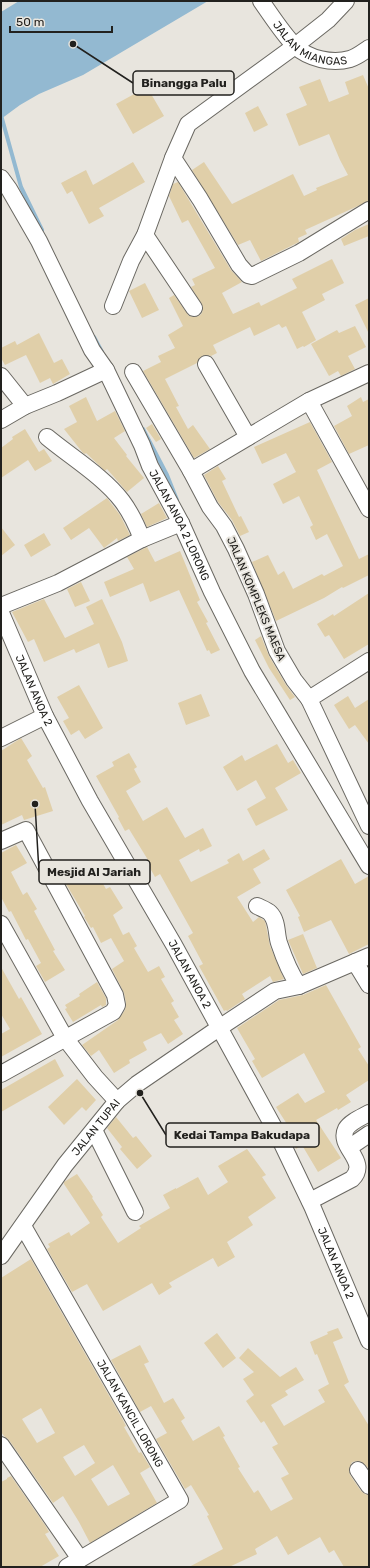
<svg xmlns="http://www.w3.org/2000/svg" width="370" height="1568" viewBox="0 0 370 1568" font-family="Rubik,sans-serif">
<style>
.water{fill:#93b9d1}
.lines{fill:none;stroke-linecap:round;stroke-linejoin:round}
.stream{stroke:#93b9d1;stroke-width:4}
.building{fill:#e0cfa9;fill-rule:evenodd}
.minor-casing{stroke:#6a6862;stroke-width:18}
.minor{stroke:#fff;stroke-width:16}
.labels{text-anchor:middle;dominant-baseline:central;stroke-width:4;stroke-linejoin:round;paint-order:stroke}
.street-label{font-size:11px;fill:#22211e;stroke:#e8e5de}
.leader{fill:none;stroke:#22211e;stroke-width:1.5}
.callout-dot{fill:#22211e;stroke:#e8e5de;stroke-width:1.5}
.callout{fill:#e8e5de;stroke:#22211e;stroke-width:1.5}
.callout-label{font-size:12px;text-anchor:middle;font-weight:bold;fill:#22211e}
</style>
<rect width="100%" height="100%" fill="#e8e5de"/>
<!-- water -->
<path class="water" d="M19 1H208L83 75 39 94 20 105 1 119V12Z"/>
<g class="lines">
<!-- stream -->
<path class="stream" d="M1 115 21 187 42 230
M94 337 102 352
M143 429 167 475 177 500"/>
</g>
<!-- building -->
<path class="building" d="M363 75 369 89V201L305 230 307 234 298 238 299 242 261 261 250 240 238 245 192 170 204 162 232 204 293 174 304 196 317 190 316 188 348 175 340 160 329 134 299 146 286 114 307 105 299 87 320 79 329 102 349 94 345 82Z
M147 87 164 116 133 134 116 104Z
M258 106 268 125 254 132 245 113Z
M133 162 145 182 99 208 104 216 89 224 72 191 67 194 61 183 86 170 93 185Z
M178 182 231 270 242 282 222 293 233 314 259 302 261 306 297 288 292 279 332 259 344 283 322 294 325 300 302 312 316 340 304 347 303 346 297 349 286 326 282 328 279 324 254 336 250 327 213 345 217 353 211 356 206 355 202 356 197 363 165 379 179 406 176 407 188 429 193 425 210 449 194 458 143 371 161 362 158 356 175 348 168 335 183 326 169 298 174 295 189 316 194 317 199 316 202 313 203 307 191 287 195 285 192 279 215 268 188 220 182 223 169 196 173 184Z
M369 224V236L344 246 341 239 355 230Z
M145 283 159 310 142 318 129 291Z
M369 298V334L355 305Z
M355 326 366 347 348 356 355 369 341 376 338 371 329 376 311 344 337 330 339 333Z
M39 333 54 363 62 359 70 374 53 384 50 378 40 383 26 355 5 365 1 358V348L15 341 17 345Z
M86 397 97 421 115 411 125 431 114 438 127 455 126 456 144 478 127 492 107 469 105 471 86 453 85 454 83 453 64 429 77 422 69 406Z
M361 397 363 402 369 399V445L349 454 334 426 352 416 347 406Z
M310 422 332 462 317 470 359 559 369 554V575L343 588 342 587 324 598 276 621 252 562 268 555 278 575 284 571 293 589 322 574 324 576 343 566 327 534 316 540 310 527 313 525 299 496 283 504 273 484 296 472 286 453 262 464 254 447Z
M152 424 161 439 156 442 146 428Z
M25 429 39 452 44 449 52 461 35 471 28 460 1 478V448L13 439 12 437Z
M218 466 226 479 222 481 239 517 241 516 249 532 240 536 232 520 218 502 204 475Z
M107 498 120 515 130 535 118 541 117 538 104 548 89 528 71 540 63 528Z
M159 503 167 518 147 527 141 514Z
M1 527 15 545 1 556Z
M44 533 51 545 31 557 24 545Z
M147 547 155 562 180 551 200 600 197 602 208 622 206 623 220 650 211 654 209 650 207 651 179 590 150 602 143 583 110 597 104 582 134 569 127 557Z
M81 582 90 601 75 607 67 589Z
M369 593V644L344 659 329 635 325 637 317 624 333 614 334 616Z
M44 599 65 638 94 624 86 607 102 599 122 642 128 661 108 668 99 643 76 653 74 649 44 662 34 639 28 642 12 612Z
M261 636 269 656 286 685 295 697 290 700 269 668 255 640Z
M79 685 103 728 85 739 79 730 71 735 63 721 69 718 57 697Z
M201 694 210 716 186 725 178 703Z
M348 696 355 708 369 699V744L355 725 349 729 334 705Z
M21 738 32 756 27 760 43 788 45 787 53 811 24 820 22 815 1 825V751Z
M277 744 288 763 293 760 301 773 275 788 288 810 256 826 247 809 266 798 256 780 237 791 223 767 242 755 245 761Z
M129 753 137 767 134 769 141 782 126 791 143 821 167 807 185 838 203 828 212 846 200 852 199 849 179 860 191 882 229 863 227 860 239 853 243 861 264 849 270 859 253 869 261 883 237 897 253 922 259 917 265 921 270 946 284 979 273 982 270 976 242 994 245 999 227 1011 226 1010 224 1011 199 966 203 964 188 936 193 933 160 874 155 877 146 861 148 860 129 829 125 831 118 818 119 817 96 776 114 766 112 762Z
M16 845 27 863 11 872 23 895 27 892 37 909 34 911 55 950 53 951 65 970 45 982 36 966 41 963 28 939 26 940 11 911 9 912 1 897V853Z
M341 859 355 884 369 876V944L349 954 331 920 304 932 298 917 300 916 286 890Z
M94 868 106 889 110 887 123 908 113 915 123 935 129 932 137 946 134 948 148 972 159 966 165 977 161 979 174 1001 171 1003 179 1017 174 1020 183 1034 168 1044 161 1033 143 1042 147 1050 129 1060 130 1063 114 1073 99 1050 91 1056 82 1045 118 1020 125 1010 126 1003 124 993 112 969 124 961 111 938 101 943 93 927 91 928 84 917 85 916 66 884Z
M303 934 317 968 303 974 288 940Z
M1 967 19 999 21 997 42 1034 1 1057V1034L10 1029 1 1014Z
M97 982 106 998V1005L102 1007 101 1005 73 1022 65 1009 67 1008 65 1005 80 996 79 994Z
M326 985 361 1047 358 1049 369 1066V1080L346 1095 351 1102 338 1110 337 1108 316 1120 341 1158 318 1172 302 1145 296 1149 288 1134 292 1132 276 1107 298 1093 305 1103 325 1092 304 1053 262 1078 252 1061 255 1059 237 1028 279 1000 303 995Z
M55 1059 64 1076 1 1112V1090Z
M77 1079 96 1100 86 1111 82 1107 64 1125 48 1107Z
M116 1117 133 1138 136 1136 152 1156 137 1169 120 1149 122 1147 107 1128Z
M247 1149 266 1175 262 1177 276 1198 248 1217 253 1225 227 1242 235 1257 218 1267 213 1258 169 1283 172 1287 159 1295 152 1283 103 1311 87 1284 72 1292 47 1249 50 1247 48 1244 69 1232 71 1236 90 1223 64 1184V1182L77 1174 93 1197 92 1198 103 1215 101 1217 118 1243 141 1228 139 1226 170 1208 163 1195 176 1188V1189L198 1177 208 1195 228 1182 218 1166Z
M31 1259 123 1420 126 1426 124 1427 139 1453 141 1452 150 1467 140 1473 157 1503 90 1543 79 1522 63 1496 53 1503 9 1440 4 1436 1 1432V1278ZM41 1408 55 1433 37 1443 22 1419ZM84 1445 95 1463 75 1476 63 1457ZM113 1465 130 1494 108 1506 91 1479Z
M338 1328 343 1338 333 1342 349 1382 344 1385 369 1426V1469L362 1462 358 1461 352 1462 349 1470 350 1475 361 1491 365 1494 369 1495V1567H344L334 1550 329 1553 320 1537 288 1555 277 1536 255 1549 257 1554 229 1567H189L223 1549 207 1516 209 1515 191 1485 185 1489 156 1439 167 1433 151 1406 140 1412 111 1360 140 1345 149 1362 144 1364 164 1403 173 1398 185 1418 181 1421 193 1441 219 1426 225 1436 223 1437 240 1467 238 1468 254 1493 258 1490 271 1511 293 1499 281 1478 289 1474 272 1447 278 1444 264 1421 261 1423 246 1401 254 1395 243 1379 254 1372 239 1358 248 1348 280 1377 296 1367 304 1380 285 1391 288 1395 271 1405 284 1426 325 1402 318 1390 329 1384 317 1354 315 1355 310 1342 328 1334 327 1332Z
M217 1333 236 1358 223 1368 204 1343Z
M11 1476 45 1525 49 1532 45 1534 59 1556 40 1567H1V1482L7 1479V1478Z"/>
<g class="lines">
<!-- minor casing -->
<g class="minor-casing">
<g id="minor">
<path id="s1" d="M261 1C271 15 283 34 295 46 309 59 332 64 350 59 357 57 363 52 369 48"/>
<path d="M173 158 200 199 239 265 248 275 252 276 299 253 369 210"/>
<path id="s2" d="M1 178 9 189 39 241 92 350 106 370 142 445 150 466 181 523 212 592 252 671 369 866"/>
<path d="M145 235 194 308"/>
<path d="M113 306 131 261 145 235 173 158 188 124 295 46 328 20 346 1"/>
<path d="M206 364 248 437"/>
<path d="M133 372 191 471"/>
<path d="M1 376 25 406"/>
<path d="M309 401 369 509"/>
<path d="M1 420 25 406 57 393 106 370"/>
<path d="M47 437C71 457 104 477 122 501 131 513 137 526 142 539"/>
<path d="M1 606 58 583 142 539 181 523"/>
<path id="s3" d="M1 613 45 716 90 801 174 945 277 1133 312 1206 369 1341"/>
<path d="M369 661 309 699 369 826"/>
<path d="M309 699 294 680 277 651 256 594 236 549 224 526 210 507 191 471 309 401 369 373"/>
<path d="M1 738 45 716"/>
<path d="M1 841 26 830 115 995 117 1005 113 1012 1 1074"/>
<path d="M257 906C261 908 267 910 270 913 278 921 276 934 279 943 284 958 290 973 299 986"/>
<path d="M1 924 65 1038 95 1077 117 1101"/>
<path d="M355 962 369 956"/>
<path d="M94 1130 135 1212"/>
<path d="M350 1147 369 1134"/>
<path d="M310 1201 352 1179C370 1161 337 1147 346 1129 350 1122 362 1117 369 1113"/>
<path id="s4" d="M23 1226 180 1500 67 1567"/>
<path id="s5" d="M1 1256 65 1165 117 1101 137 1084 219 1028 275 991 299 986 355 962 369 985"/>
<path d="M1 1445 80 1559"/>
<path d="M358 1470 369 1486"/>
</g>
</g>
<!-- minor -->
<use href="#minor" class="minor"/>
</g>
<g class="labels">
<!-- street labels -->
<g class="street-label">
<text stroke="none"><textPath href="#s1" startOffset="69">JALAN MIANGAS</textPath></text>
<text stroke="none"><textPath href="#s2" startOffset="391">JALAN ANOA 2 LORONG</textPath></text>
<text transform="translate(256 599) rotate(67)">JALAN KOMPLEKS MAESA</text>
<text stroke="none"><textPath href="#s3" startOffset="84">JALAN ANOA 2</textPath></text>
<text stroke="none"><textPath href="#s3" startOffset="408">JALAN ANOA 2</textPath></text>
<text stroke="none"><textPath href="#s5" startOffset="160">JALAN TUPAI</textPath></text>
<text stroke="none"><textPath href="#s3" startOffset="732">JALAN ANOA 2</textPath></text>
<text stroke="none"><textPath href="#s4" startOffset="216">JALAN KANCIL LORONG</textPath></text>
</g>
</g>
<!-- callouts -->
<path class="leader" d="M73 44L133 83M35 804L39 872M140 1093L166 1135"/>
<g class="callout-dot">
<circle cx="73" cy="44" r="4"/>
<circle cx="35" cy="804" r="4"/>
<circle cx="140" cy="1093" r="4"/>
</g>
<g class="callout">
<rect x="133" y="71" width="101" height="24" rx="4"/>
<rect x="39" y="860" width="111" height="24" rx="4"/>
<rect x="166" y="1123" width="153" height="24" rx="4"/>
</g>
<g class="callout-label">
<text x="184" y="87">Binangga Palu</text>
<text x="94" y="876">Mesjid Al Jariah</text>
<text x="242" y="1139">Kedai Tampa Bakudapa</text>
</g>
<!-- border -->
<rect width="370" height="1568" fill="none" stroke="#22211e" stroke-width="4"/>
<!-- scale -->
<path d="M10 26v6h102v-6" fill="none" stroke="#22211e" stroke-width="2"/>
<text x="16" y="26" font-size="12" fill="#22211e" stroke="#e8e5de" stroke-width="3" paint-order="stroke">50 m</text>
</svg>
